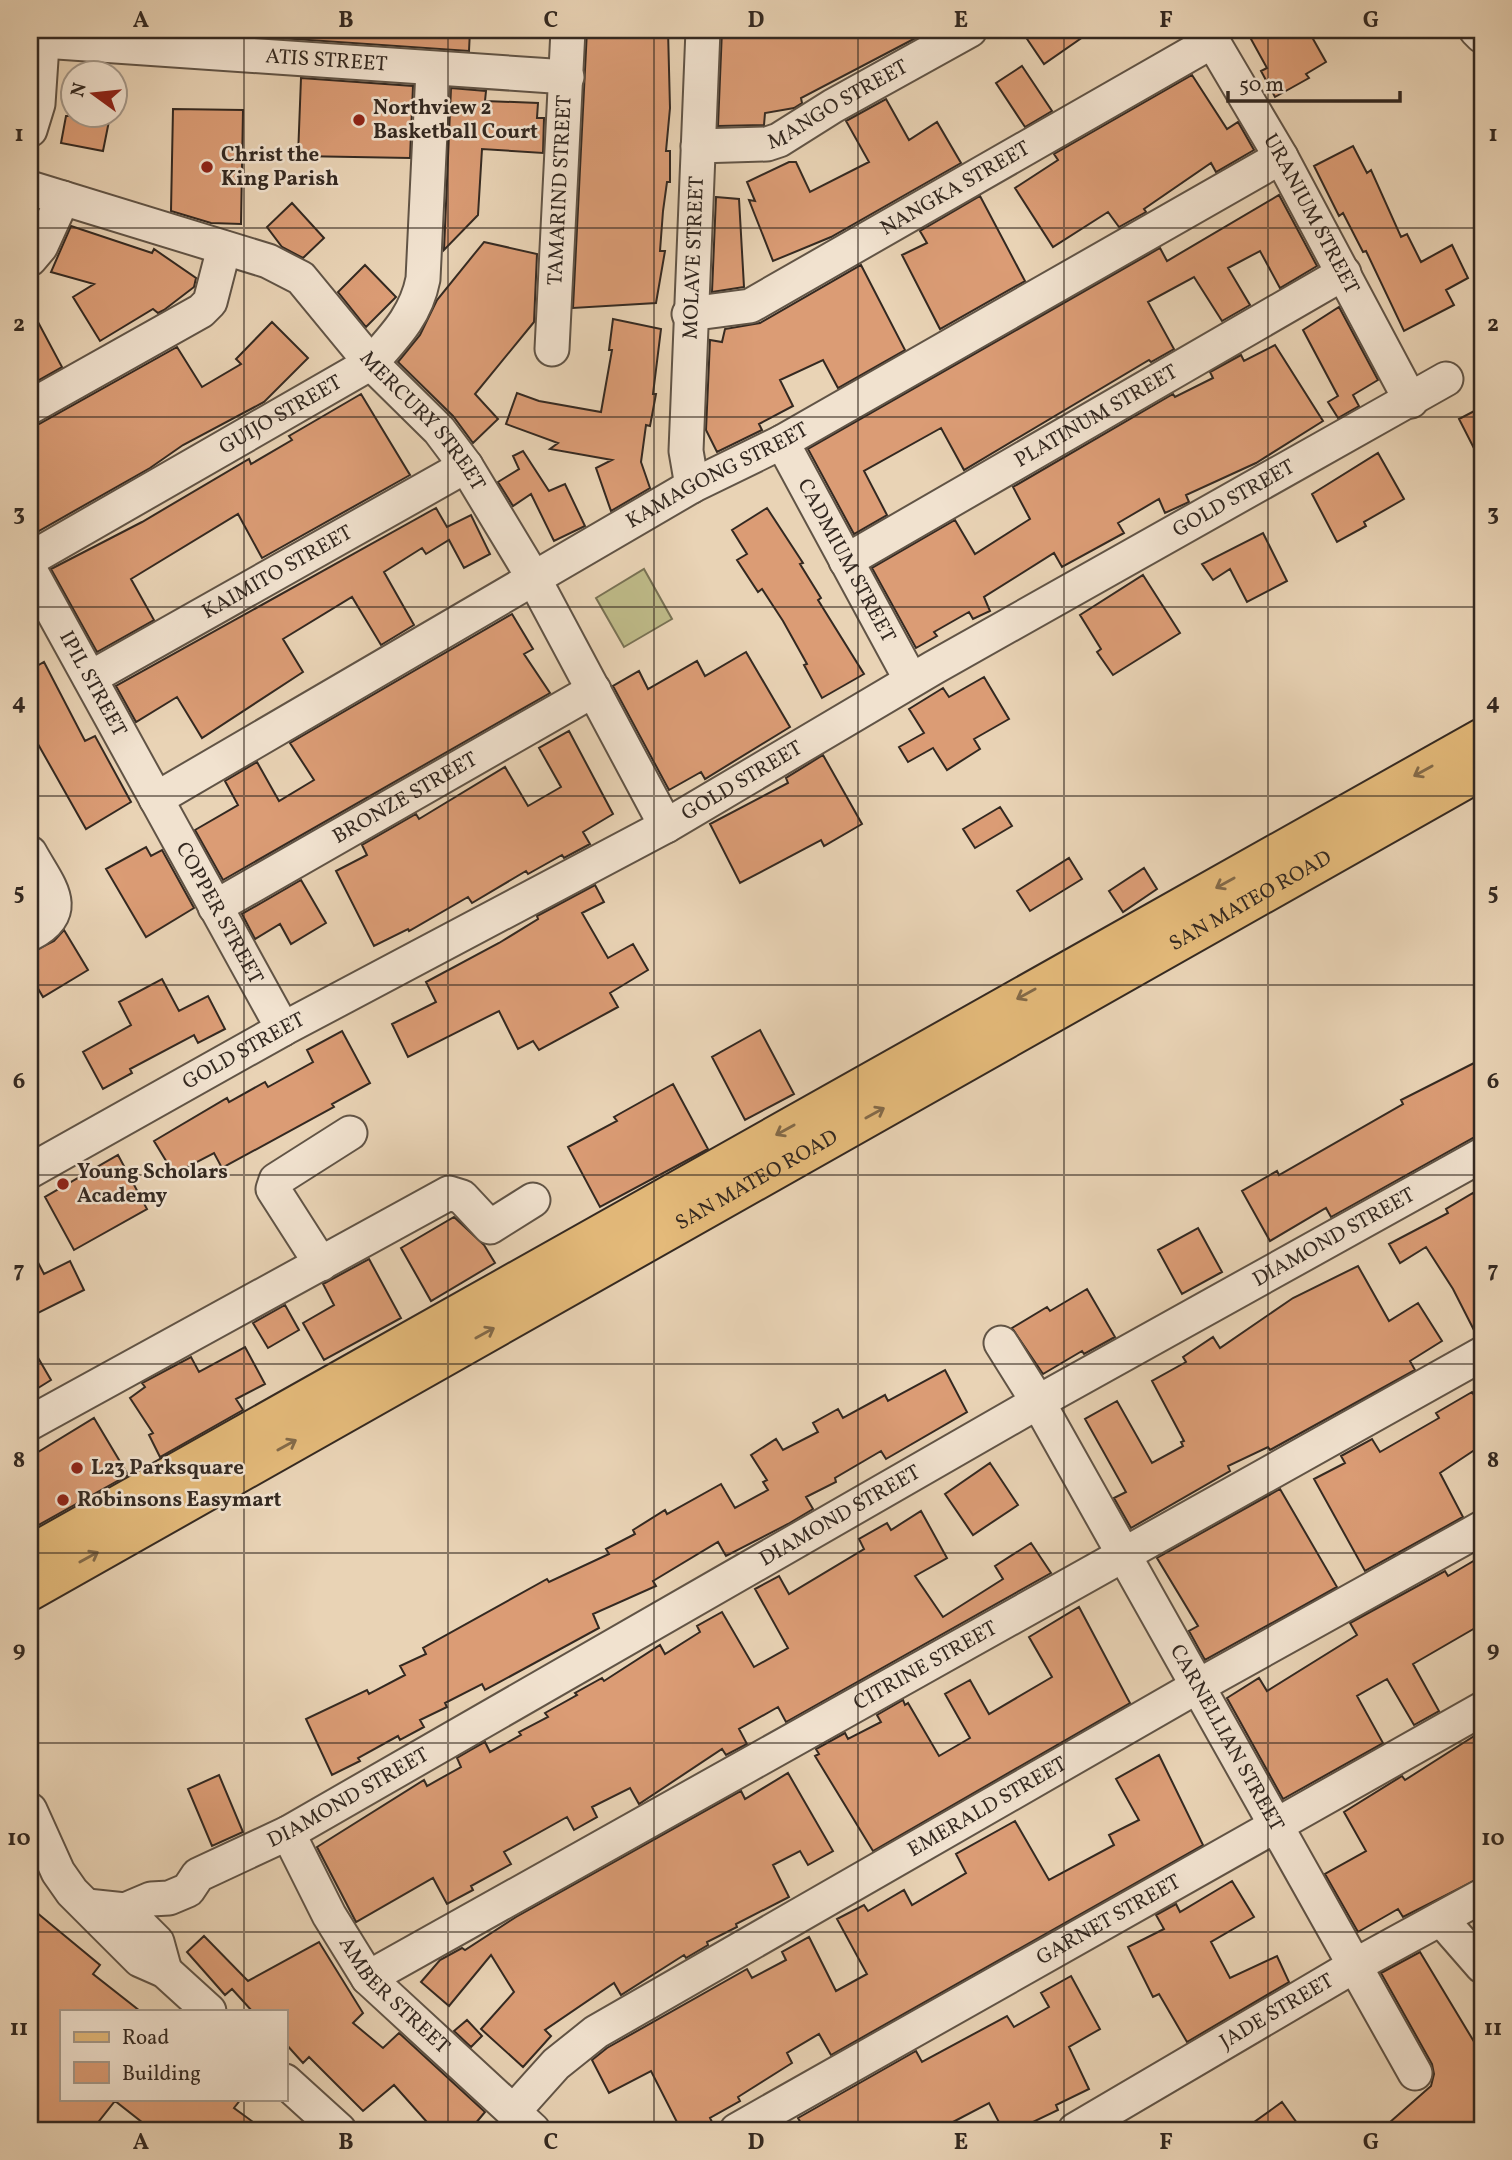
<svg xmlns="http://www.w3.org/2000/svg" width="1512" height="2160" viewBox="0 0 1512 2160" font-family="Vollkorn,serif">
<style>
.green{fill:#beba88;stroke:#797254;stroke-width:2}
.building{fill:#db9c75;stroke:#342921;stroke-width:2}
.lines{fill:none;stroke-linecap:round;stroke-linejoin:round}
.minor-casing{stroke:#615446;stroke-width:37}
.major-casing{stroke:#342921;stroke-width:42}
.minor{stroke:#f1e2cf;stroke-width:33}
.major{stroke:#e4ba7a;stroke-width:38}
.oneway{stroke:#836a49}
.grid{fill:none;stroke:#342921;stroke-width:2;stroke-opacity:0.55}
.poi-dot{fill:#8f2418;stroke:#f1e2cf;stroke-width:2.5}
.labels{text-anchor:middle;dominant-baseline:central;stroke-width:5;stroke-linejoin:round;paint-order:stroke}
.street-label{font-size:21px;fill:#342921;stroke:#f1e2cf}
.poi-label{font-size:21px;font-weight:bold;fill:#342921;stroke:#f1e2cf;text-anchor:start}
.neatline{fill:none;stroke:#342921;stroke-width:2.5}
.grid-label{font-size:23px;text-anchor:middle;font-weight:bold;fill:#342921}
</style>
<rect width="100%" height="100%" fill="#e9d3b5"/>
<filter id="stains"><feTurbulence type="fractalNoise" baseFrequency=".00286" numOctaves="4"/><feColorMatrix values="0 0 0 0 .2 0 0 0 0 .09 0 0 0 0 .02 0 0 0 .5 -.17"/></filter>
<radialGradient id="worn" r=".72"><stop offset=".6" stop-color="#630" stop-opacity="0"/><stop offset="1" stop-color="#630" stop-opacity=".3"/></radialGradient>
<!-- green -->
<path class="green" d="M644 569 672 619 624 647 596 598Z"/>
<!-- building -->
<path class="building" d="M205 30H470L469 51 205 33Z
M587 30H668L670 108 666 151H670V182H667L663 211 660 251H665L656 303 573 308Z
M722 30H931L801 98 802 103 794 108 765 113 764 125 718 126Z
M1021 30H1093L1044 64Z
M1246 30H1308L1326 62 1306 74 1309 78 1275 97 1261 71 1267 68Z
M1022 66 1052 111 1025 127 996 83Z
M1192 75 1227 129 1238 122 1254 150 1216 172 1211 163 1144 209 1146 212 1119 227 1108 212 1053 247 1015 188 1058 160 1054 154Z
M301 78 413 86 410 158 298 156Z
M451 88 486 91 485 101 538 103 537 118H544L543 153 482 149 478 215 444 250Z
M886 99 909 140 937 122 961 163 831 237 773 261 749 200 755 201 747 182 789 162H796L810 192 869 162 846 121Z
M173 109 243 110 241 224 211 223 171 211Z
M66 116H110L103 151 61 143Z
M1353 146 1367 173 1371 170 1401 237 1407 234 1421 262 1452 245 1468 278 1446 290 1454 305 1404 331 1366 251 1363 252 1343 213 1339 216 1314 166Z
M1279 195 1317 266 1280 288 1260 251 1228 268 1250 305 1222 321 1194 277 1148 302 1174 349 1151 362 1149 360 964 470 941 428 864 471 887 515 854 534 808 449 1160 248 1167 261Z
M980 196 1025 281 940 329 902 255 927 243 920 231Z
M716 197 739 199 744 287 712 292Z
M292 203 324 238 303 258 282 247 267 227Z
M71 226 152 253 154 249 196 278 194 287 164 310 158 313 153 309 100 341 73 297 94 284 51 272Z
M484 242 537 254 534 322 475 394 498 419 473 443 453 416 398 362 420 335 437 300Z
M365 265 396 297 366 327 338 292Z
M861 265 905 350 838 388 823 360 780 380 793 406 759 424 762 430 717 452 706 430 710 340 722 342 725 329 760 323Z
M30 307 62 367 30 385Z
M1339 307 1378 380 1353 395 1359 406 1338 418 1328 402 1338 396 1303 330Z
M613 319 661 329 653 394H656L650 426 646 425 641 462 650 488 611 511 596 468 612 460 550 449 558 443 506 424 517 393 539 401 601 412 612 350H609Z
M272 322 308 358 264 402 183 445 150 468 30 536V426L39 424 177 347 202 387 241 364 236 359Z
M1275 345 1323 421 1256 463 1186 495 1189 502 1165 513 1159 499 1118 523 1124 533 1062 567 1054 553 984 597 990 611 973 619 969 612 934 632 937 636 916 648 872 568 955 520 975 554 1030 519 1013 487 1173 394 1175 397 1213 378 1210 372 1241 355 1244 361Z
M361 394 410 475 262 558 238 514 131 579 154 620 97 652 51 569 142 522 249 459 251 464 292 440 289 436Z
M1482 407V464L1459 419Z
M523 451 549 491 565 484 585 526 554 541 531 494 513 506 498 482 519 469 513 456Z
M1378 453 1404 499 1364 522 1366 526 1337 542 1312 494Z
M436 508 447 527 471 515 490 554 464 568 449 540 426 554 422 548 384 572 414 625 381 645 352 597 283 639 303 672 202 738 177 697 136 722 116 686Z
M767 508 803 563 800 564 821 598 818 600 864 674 822 698 804 665 807 664 783 621 762 589 758 592 737 560 747 554 732 530Z
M1263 533 1287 581 1247 602 1230 569 1213 580 1202 564Z
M1143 575 1180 633 1113 675 1097 652 1101 649 1080 615Z
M512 614 533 649 524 654 550 693 223 880 195 830 238 805 225 781 257 762 279 801 314 780 290 743Z
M746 652 790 727 705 779 701 772 669 790 613 686 639 671 648 689 697 661 705 676Z
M44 662 85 741 95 736 131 802 86 829 30 730V670Z
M984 677 1009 719 974 739 980 749 947 770 933 748 908 762 899 747 924 733 909 709 943 688 949 697Z
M569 731 613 814 583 832 590 844 564 858 562 855 528 874 526 871 472 903 468 897 409 931 408 929 374 946 336 871 367 855 362 845 416 814 419 819 505 767 528 806 561 787 539 748Z
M823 755 862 824 824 846 821 840 740 883 710 824 788 783 786 778Z
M1000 807 1012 826 975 848 963 829Z
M146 847 151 856 162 850 194 908 146 937 106 869Z
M1069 858 1082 879 1030 911 1017 891Z
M1144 868 1157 889 1123 912 1109 891Z
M301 880 326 923 291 944 280 924 255 939 242 914Z
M595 885 604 902 582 913 608 958 633 944 648 970 610 993 618 1007 539 1050 533 1041 518 1049 499 1011 408 1057 392 1024 436 1002 426 982 499 943 538 919 537 916Z
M64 930 88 970 43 997 30 975V953L54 941Z
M162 979 179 1011 208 996 225 1029 198 1043 194 1035 130 1069 132 1073 103 1089 83 1052 131 1025 119 1002Z
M760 1030 794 1094 745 1120 712 1057Z
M342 1031 370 1083 332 1104 334 1107 222 1168 214 1153 174 1174 154 1141 227 1098 229 1102 265 1082 268 1087 313 1062 307 1050Z
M1482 1059V1136L1473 1138 1331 1217 1326 1208 1270 1241 1242 1191 1277 1171 1279 1175 1403 1104 1401 1100Z
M673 1084 708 1149 600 1207 568 1147 617 1121 614 1117Z
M118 1155 147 1209 74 1250 45 1197Z
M1482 1191V1335L1477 1336 1453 1289 1426 1247 1400 1263 1389 1244 1448 1213 1446 1209 1473 1193 1474 1195Z
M454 1217 484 1245 495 1263 431 1301 401 1248Z
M1198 1228 1222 1272 1182 1294 1158 1250Z
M30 1247 44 1274 70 1261 84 1290 30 1317Z
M369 1259 401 1318 324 1360 303 1323 334 1305 323 1284Z
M1358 1266 1389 1321 1418 1303 1442 1341 1410 1361 1415 1370 1270 1450 1268 1447 1228 1466 1230 1471 1131 1528 1114 1498 1126 1492 1085 1419 1117 1401 1152 1463 1183 1446 1181 1442 1184 1441 1152 1381 1186 1362 1183 1357 1213 1337 1220 1348 1293 1298Z
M1087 1289 1115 1337 1084 1354 1082 1351 1043 1374 1012 1328 1047 1307 1050 1311Z
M285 1305 299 1330 268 1348 253 1323Z
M30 1344 51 1380 30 1393Z
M245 1347 265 1384 236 1399 243 1410 160 1457 149 1435 153 1433 130 1398 145 1387 142 1383 191 1357 199 1372Z
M945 1370 967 1412 886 1459 881 1451 835 1478 836 1482 806 1497 813 1509 788 1524 726 1556 718 1542 653 1581 656 1586 593 1614 599 1628 485 1690 482 1684 445 1703 447 1707 420 1720 424 1727 400 1740 398 1736 358 1758 360 1761 332 1775 306 1719 367 1690 369 1694 405 1675 400 1666 426 1654 423 1648 547 1579 549 1582 609 1554 606 1549 635 1534 633 1530 665 1510 667 1514 721 1484 735 1508 768 1490 763 1482 767 1480 751 1455 776 1439 783 1450 818 1432 813 1423 838 1409 843 1418 885 1395 888 1401Z
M1472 1392 1482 1408V1445L1440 1473 1463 1517 1365 1571 1314 1479 1345 1463 1341 1456 1372 1439 1380 1452 1439 1418 1436 1413Z
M94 1418 128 1475 35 1527 30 1517V1457Z
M990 1463 1018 1505 973 1535 945 1494Z
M1280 1489 1337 1587 1205 1660 1189 1631 1198 1626 1157 1558Z
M921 1511 947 1558 915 1576 943 1617 1003 1579 995 1566 1031 1543 1051 1573 786 1722 778 1707 739 1729 747 1744 726 1755 722 1749 639 1804 630 1788 592 1807 597 1817 574 1830 567 1817 504 1852 511 1864 471 1886 473 1890 447 1904 433 1878 356 1922 317 1847 424 1780 427 1786 461 1767 457 1758 469 1751 485 1742 490 1752 521 1735 519 1732 548 1717 545 1713 577 1695 575 1693 602 1678 604 1681 660 1645 665 1654 700 1632 697 1626 722 1612 754 1667 788 1648 755 1589 779 1576 789 1594 864 1549 859 1539 887 1523 891 1530Z
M1482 1556V1624L1413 1664 1439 1711 1414 1725 1387 1679 1357 1696 1383 1743 1283 1799 1227 1698 1259 1678 1267 1691 1357 1635 1350 1623 1445 1571 1448 1576Z
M1079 1607 1130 1703 873 1851 815 1756 819 1754 816 1749 845 1733 848 1739 881 1722 877 1715 903 1700 905 1705 908 1703 939 1756 970 1738 945 1694 970 1680 989 1714 1052 1677 1029 1637Z
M1482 1731V1877L1403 1917 1398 1909 1358 1932 1325 1874 1366 1851 1344 1812 1402 1776 1405 1780Z
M1159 1755 1203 1845 831 2055 819 2034 787 2053 792 2063 738 2097 740 2101 710 2118 713 2124 702 2130H681L651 2071 609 2093 592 2060 607 2048 747 1969 752 1978 786 1960 782 1952 809 1937 836 1991 867 1974 837 1919 864 1905 868 1911 904 1890 912 1905 966 1873 956 1854 1015 1821 1049 1880 1114 1845 1109 1835 1139 1820 1116 1779Z
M788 1773 833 1851 808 1865 800 1851 773 1865 789 1897 736 1924 737 1927 707 1942 708 1945 686 1958 684 1955 621 1995 614 1983 545 2030 551 2036 523 2067 481 2029 514 1992 491 1955 449 2006 421 1982 440 1960 462 1948 465 1950 516 1917 741 1791 745 1799Z
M219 1775 243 1832 212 1846 188 1789Z
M1232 1881 1254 1917 1211 1942 1230 1978 1277 1956 1289 1982 1187 2042 1159 1994 1153 1997 1128 1947 1164 1929 1156 1915 1176 1904 1180 1912Z
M30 1907 100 1965 93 1974 140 2011H61V2099H241L234 2108 264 2130H152L115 2101 92 2130H30Z
M204 1936 248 1981 319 1942 363 2013 353 2023 383 2048 399 2033 485 2112 470 2130H434L394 2085 363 2111 309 2057 303 2063 285 2043V2011H252L232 1989 225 1995 210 1978 187 1952Z
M1420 1952 1476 2045 1482 2040V2130H1381L1431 2086 1434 2074 1432 2064 1381 1973Z
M1071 1976 1100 2029 1069 2047 1089 2089 1056 2105 1058 2110 1016 2130H1003L989 2103 951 2123 955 2130H805L798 2118 916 2051 922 2062 1007 2016 1014 2027 1049 2007 1041 1993Z
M467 2020 482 2036 471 2047 454 2031Z
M1282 2102 1302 2130H1243Z"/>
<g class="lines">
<!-- minor casing -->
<g class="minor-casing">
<g id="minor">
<path id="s1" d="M1206 30 1281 157 1411 401"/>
<path d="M1476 30 1482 36"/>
<path id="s2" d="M43 41 567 77"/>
<path d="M30 130 38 104 43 30"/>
<path id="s3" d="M698 146 767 144 779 140 833 106 970 30"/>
<path id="s4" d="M30 188 268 261 301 278 371 363 439 430 466 466 533 577 666 826"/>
<path d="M30 259 41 246 63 198"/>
<path id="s5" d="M689 314 750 306 1213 41"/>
<path id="s6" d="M552 349 568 30"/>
<path d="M30 407 201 311 210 302 224 248"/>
<path id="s7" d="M782 442 911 680"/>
<path id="s8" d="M692 486 686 451 703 30"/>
<path id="s9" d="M30 559 371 363C395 336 416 315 423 279L433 70"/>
<path id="s10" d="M846 561 1344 273"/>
<path id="s11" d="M30 570 283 1029"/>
<path id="s12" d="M90 678 466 466"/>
<path id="s13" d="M156 799 692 486 782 442 1281 157"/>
<path d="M30 853C48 886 74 911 30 934"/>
<path id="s14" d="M215 907 594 690"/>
<path id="s15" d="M30 1171 283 1029 666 826 933 668 1446 379"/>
<path d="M321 1264 273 1189 276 1180 350 1133"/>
<path id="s16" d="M1001 1343 1038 1402 1415 2073"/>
<path d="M30 1423 449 1193 462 1197 490 1227 533 1200"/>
<path d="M30 1810 58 1872 72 1892 140 1960 165 1971 209 2011"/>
<path id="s17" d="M288 1833 329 1915 368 1978 533 2130"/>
<path id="s18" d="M87 1906 125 1910 151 1899 169 1898 188 1890 198 1875 288 1833 1038 1402 1482 1155"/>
<path d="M125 1910 157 1942 165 1971"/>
<path d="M1441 1919 1482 1966"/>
<path id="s19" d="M368 1978 1482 1354"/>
<path d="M285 2081 339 2130"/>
<path id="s20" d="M513 2112 556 2064 596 2032 1198 1686 1482 1528"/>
<path id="s21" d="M737 2130 1482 1709"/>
<path id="s22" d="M1075 2130 1354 1966 1482 1896"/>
</g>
</g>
<!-- major casing -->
<g class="major-casing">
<g id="major">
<path d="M30 1555 1482 738"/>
<path id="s23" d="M30 1591 1482 770"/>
</g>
</g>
<!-- minor -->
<use href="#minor" class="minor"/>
<!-- major -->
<use href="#major" class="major"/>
</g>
<!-- one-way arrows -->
<defs><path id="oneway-shaft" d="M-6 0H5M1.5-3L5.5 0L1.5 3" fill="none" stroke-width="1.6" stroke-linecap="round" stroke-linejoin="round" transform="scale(1.75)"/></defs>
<g class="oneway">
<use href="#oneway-shaft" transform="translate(1423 771) rotate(151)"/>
<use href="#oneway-shaft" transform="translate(1225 883) rotate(151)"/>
<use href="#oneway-shaft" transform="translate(1026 994) rotate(151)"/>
<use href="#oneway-shaft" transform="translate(875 1113) rotate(-29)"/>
<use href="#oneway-shaft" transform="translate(785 1130) rotate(151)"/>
<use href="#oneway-shaft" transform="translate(485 1333) rotate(-29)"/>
<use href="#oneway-shaft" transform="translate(287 1445) rotate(-29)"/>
<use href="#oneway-shaft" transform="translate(89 1557) rotate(-29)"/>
</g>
<!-- grid -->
<path class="grid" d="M244 30V2011M448 30V2130M654 30V2130M858 30V2130M1064 30V2130M1268 30V2130M30 228H1482M30 417H1482M30 607H1482M30 796H1482M30 985H1482M30 1175H1482M30 1364H1482M30 1553H1482M30 1743H1482M30 1932H1482M244 2099V2130"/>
<!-- markers -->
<g class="poi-dot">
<circle cx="359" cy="120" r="7"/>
<circle cx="207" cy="167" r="7"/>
<circle cx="63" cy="1184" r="7"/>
<circle cx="77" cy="1468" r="7"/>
<circle cx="63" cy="1500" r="7"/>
</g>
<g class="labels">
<!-- street labels -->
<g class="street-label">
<text stroke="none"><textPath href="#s2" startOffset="284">ATIS STREET</textPath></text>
<text stroke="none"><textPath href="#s3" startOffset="150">MANGO STREET</textPath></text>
<text stroke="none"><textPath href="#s6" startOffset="159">TAMARIND STREET</textPath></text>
<text stroke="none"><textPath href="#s5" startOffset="298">NANGKA STREET</textPath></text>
<text stroke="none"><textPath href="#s1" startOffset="212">URANIUM STREET</textPath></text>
<text stroke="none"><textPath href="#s8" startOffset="229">MOLAVE STREET</textPath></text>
<text stroke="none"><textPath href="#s9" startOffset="289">GUIJO STREET</textPath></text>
<text stroke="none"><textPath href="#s10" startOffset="289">PLATINUM STREET</textPath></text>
<text stroke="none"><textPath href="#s4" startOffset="474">MERCURY STREET</textPath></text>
<text stroke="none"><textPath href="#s13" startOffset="648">KAMAGONG STREET</textPath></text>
<text stroke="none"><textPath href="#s15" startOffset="1379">GOLD STREET</textPath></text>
<text stroke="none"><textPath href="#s7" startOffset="135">CADMIUM STREET</textPath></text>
<text stroke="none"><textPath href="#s12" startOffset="215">KAIMITO STREET</textPath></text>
<text stroke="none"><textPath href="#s11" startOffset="130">IPIL STREET</textPath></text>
<text stroke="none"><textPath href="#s15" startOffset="812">GOLD STREET</textPath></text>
<text stroke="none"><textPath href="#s14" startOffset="219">BRONZE STREET</textPath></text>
<text stroke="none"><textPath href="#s23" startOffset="1402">SAN MATEO ROAD</textPath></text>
<text stroke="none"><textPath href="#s11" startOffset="392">COPPER STREET</textPath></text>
<text stroke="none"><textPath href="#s15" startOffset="245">GOLD STREET</textPath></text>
<text stroke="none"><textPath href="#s23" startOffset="835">SAN MATEO ROAD</textPath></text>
<text stroke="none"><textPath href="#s18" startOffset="1426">DIAMOND STREET</textPath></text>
<text stroke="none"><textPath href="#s18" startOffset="859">DIAMOND STREET</textPath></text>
<text stroke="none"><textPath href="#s19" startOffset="639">CITRINE STREET</textPath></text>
<text stroke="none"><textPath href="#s16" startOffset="455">CARNELLIAN STREET</textPath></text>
<text stroke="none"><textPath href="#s18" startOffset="292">DIAMOND STREET</textPath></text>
<text stroke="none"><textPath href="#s20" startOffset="567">EMERALD STREET</textPath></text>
<text stroke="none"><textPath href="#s21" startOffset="427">GARNET STREET</textPath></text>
<text stroke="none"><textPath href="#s17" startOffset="196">AMBER STREET</textPath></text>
<text stroke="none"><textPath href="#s22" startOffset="234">JADE STREET</textPath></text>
</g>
<!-- poi labels -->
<g class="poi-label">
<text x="373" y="108">Northview 2<tspan x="373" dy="24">Basketball Court</tspan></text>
<text x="221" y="155">Christ the<tspan x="221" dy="24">King Parish</tspan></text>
<text x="77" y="1172">Young Scholars<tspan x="77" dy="24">Academy</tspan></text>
<text x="91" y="1468">L23 Parksquare</text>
<text x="77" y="1500">Robinsons Easymart</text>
</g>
</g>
<!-- margin -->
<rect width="1512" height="2160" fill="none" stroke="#e9d3b5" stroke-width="77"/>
<!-- legend -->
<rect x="60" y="2010" width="228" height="91" fill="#f1e2cf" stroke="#a59889" stroke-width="2"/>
<rect x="74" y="2032" width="35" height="10" fill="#e4ba7a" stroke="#a59889" stroke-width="2"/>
<text x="122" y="2044" font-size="21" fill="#342921">Road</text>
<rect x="74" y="2062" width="35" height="21" fill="#db9c75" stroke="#a59889" stroke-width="2"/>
<text x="122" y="2080" font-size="21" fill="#342921">Building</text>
<!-- north arrow -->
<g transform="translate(94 94) rotate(285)"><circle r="33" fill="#f1e2cf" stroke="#a59889" stroke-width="2"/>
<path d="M0-5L12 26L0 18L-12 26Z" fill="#8f2418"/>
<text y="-10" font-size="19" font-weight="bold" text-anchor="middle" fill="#342921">N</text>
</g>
<!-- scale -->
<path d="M1228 91v10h172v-10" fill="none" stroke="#342921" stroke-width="3.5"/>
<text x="1239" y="91" font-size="21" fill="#342921" stroke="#f1e2cf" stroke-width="5" paint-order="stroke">50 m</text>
<rect x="38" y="38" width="1436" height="2084" class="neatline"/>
<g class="grid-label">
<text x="141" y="27">A</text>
<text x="346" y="27">B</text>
<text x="551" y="27">C</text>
<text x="756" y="27">D</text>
<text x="961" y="27">E</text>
<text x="1166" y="27">F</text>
<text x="1371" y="27">G</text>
<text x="19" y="141">1</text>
<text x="1493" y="141">1</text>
<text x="19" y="331">2</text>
<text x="1493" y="331">2</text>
<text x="19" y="520">3</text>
<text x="1493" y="520">3</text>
<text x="19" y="709">4</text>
<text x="1493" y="709">4</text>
<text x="19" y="899">5</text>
<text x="1493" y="899">5</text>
<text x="19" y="1088">6</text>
<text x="1493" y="1088">6</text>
<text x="19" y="1277">7</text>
<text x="1493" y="1277">7</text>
<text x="19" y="1467">8</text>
<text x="1493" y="1467">8</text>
<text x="19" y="1656">9</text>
<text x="1493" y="1656">9</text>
<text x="19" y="1845">10</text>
<text x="1493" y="1845">10</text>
<text x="19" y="2035">11</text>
<text x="1493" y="2035">11</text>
<text x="141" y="2149">A</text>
<text x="346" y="2149">B</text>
<text x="551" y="2149">C</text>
<text x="756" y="2149">D</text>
<text x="961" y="2149">E</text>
<text x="1166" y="2149">F</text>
<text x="1371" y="2149">G</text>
</g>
<rect width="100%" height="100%" filter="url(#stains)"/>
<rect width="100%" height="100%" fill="url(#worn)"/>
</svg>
